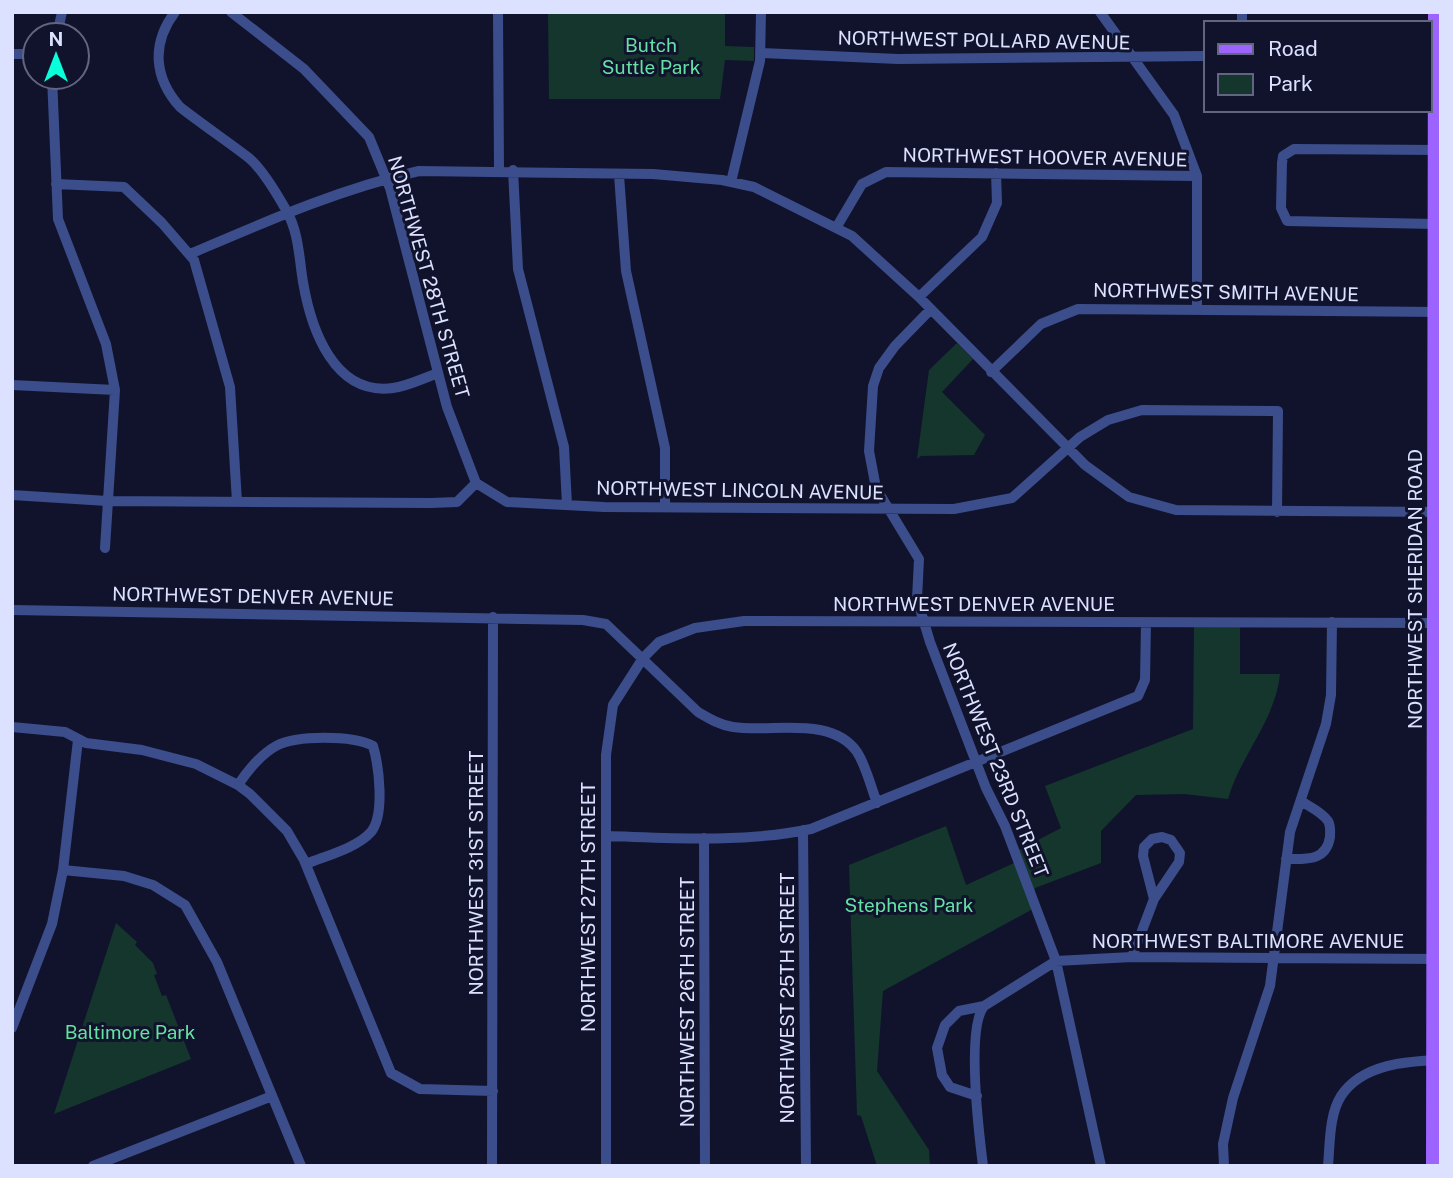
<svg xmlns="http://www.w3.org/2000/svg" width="1453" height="1178" viewBox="0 0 1453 1178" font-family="'Public Sans',sans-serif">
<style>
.green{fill:#14362c}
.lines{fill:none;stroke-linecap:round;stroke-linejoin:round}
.minor{stroke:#3c4d8b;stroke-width:10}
.major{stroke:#9d63ff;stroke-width:14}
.labels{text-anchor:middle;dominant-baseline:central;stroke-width:6;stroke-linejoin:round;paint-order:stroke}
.street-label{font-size:19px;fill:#dce1ff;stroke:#11132c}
.park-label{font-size:19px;fill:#64e2a3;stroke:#11132c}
</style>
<rect width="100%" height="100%" fill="#11132c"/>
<!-- green -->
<path class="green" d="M548 12H725V46L754 47V61L725 60 720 99H549Z
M957 343 973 359 942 392 985 435 974 455 921 456 917 459 929 370Z
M1194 625H1240V674H1280C1276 719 1240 756 1228 799L1184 794 1136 795 1101 831V863L1035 888 1031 910 883 991 877 1071 929 1150 930 1166H877L861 1116 857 1115 849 865 946 826 966 885 1023 859 1019 850 1061 828 1045 786 1193 729Z
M116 923 137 942 135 945 153 963 157 974 154 975 162 996 166 995 191 1059 54 1114Z"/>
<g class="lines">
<!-- minor -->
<path class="minor" d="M175 12C151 44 154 78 180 107 203 125 227 141 249 158 263 170 277 194 286 210 299 232 299 258 303 282 311 329 334 396 393 388 408 386 424 378 438 373
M231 12 304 69 369 137 390 188 447 407 476 483
M498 12 499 170
M1100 12 1174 115 1197 176V308
M1242 23V12
M57 35 62 12
M761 53 898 59 1206 56
M12 54H35
M52 77 58 219 106 344 115 390 105 548
M513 170 518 269 564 447 567 505
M619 175 626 271 665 448V507
M731 182 760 61 761 12
M56 184 124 187 162 223 194 260 230 387 237 502
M1435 224 1287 221 1281 208 1282 163 1283 156 1294 149 1440 150
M836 228 862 184 886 172 1197 176
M190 254C265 222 339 189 419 171L653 174 722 180 754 187 852 236 919 297 1085 465 1129 497 1176 510 1441 512
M919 297 982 237 997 203 996 173
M930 310 895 346 879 368 873 386 869 451 876 488 919 559 917 599 930 642 986 788 1005 826 1056 961 1101 1166
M991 372 1041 324 1078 309 1441 312
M12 385 115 390
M476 483 507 502 604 507 954 509 1012 498 1080 437 1108 420 1142 410 1278 411 1277 512
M12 495 107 501 431 503 457 502 476 483
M12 610 583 620 606 624 698 712C710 719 720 725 733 727 772 733 831 715 857 752 866 766 871 787 877 803
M12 727 65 732 86 743 142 750 196 764 238 785 250 794 287 831 304 860 391 1073 420 1089 493 1091
M238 785C248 770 260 755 276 746 296 735 353 735 373 746 379 766 385 815 371 832 357 848 325 856 306 864
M803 830 806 1166
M606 836C674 838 744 843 811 829L1138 696 1145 680 1146 623
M1162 837 1171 840 1180 853 1179 862 1154 899 1143 856 1144 847 1152 839Z
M704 838 705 1166
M1286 859C1305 859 1326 862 1330 837 1330 831 1331 826 1328 821 1322 812 1310 807 1301 801
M63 870 124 876 153 885 185 905 217 962 301 1166
M1132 957 1154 899
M12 1028 52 924 63 870 78 740
M977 1096 950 1087 942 1075 937 1048 945 1025 959 1011 984 1006 1056 961 1132 957 1441 959
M93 1166 272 1096
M492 1166 493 617
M606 1166V755L613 705 643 658 659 642 695 628 744 621 1441 623
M983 1166C979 1134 966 1029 984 1006
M1224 1166 1223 1144 1233 1098 1270 986 1290 832 1326 724 1331 695 1332 622
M1328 1166C1330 1144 1329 1115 1341 1096 1362 1064 1407 1061 1441 1060"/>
<!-- major -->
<path class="major" d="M1433 1166 1435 12"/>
</g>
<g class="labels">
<!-- street labels -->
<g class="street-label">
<text transform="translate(984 40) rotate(1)">NORTHWEST POLLARD AVENUE</text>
<text transform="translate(1045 157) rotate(1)">NORTHWEST HOOVER AVENUE</text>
<text transform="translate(429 277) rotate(74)">NORTHWEST 28TH STREET</text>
<text transform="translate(1226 292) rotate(1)">NORTHWEST SMITH AVENUE</text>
<text transform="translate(740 490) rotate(1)">NORTHWEST LINCOLN AVENUE</text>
<text transform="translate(1415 589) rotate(-90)">NORTHWEST SHERIDAN ROAD</text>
<text transform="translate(253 596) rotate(1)">NORTHWEST DENVER AVENUE</text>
<text x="974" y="604">NORTHWEST DENVER AVENUE</text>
<text transform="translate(996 760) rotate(68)">NORTHWEST 23RD STREET</text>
<text transform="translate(476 873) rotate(-90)">NORTHWEST 31ST STREET</text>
<text transform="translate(588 907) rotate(-90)">NORTHWEST 27TH STREET</text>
<text x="1248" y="941">NORTHWEST BALTIMORE AVENUE</text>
<text transform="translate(787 998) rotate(-90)">NORTHWEST 25TH STREET</text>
<text transform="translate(687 1002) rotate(-90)">NORTHWEST 26TH STREET</text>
</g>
<!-- park labels -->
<g class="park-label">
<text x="651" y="45">Butch<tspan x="651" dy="22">Suttle Park</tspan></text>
<text x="909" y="905">Stephens Park</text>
<text x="130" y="1032">Baltimore Park</text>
</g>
</g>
<!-- border -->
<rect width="1453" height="1178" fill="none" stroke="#dce1ff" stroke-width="28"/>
<!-- legend -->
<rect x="1204" y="21" width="228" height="91" fill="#11132c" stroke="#626580" stroke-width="2"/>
<rect x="1218" y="44" width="35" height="10" fill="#9d63ff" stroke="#626580" stroke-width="2"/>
<text x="1268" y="56" font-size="21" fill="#dce1ff">Road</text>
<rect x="1218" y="74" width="35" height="21" fill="#14362c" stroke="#626580" stroke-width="2"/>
<text x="1268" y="91" font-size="21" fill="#dce1ff">Park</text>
<!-- north arrow -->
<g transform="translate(56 56)"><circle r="33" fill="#11132c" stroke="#626580" stroke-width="2"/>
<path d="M0-5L12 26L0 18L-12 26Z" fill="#08ffd9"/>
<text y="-10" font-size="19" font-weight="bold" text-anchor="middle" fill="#dce1ff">N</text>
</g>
</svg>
